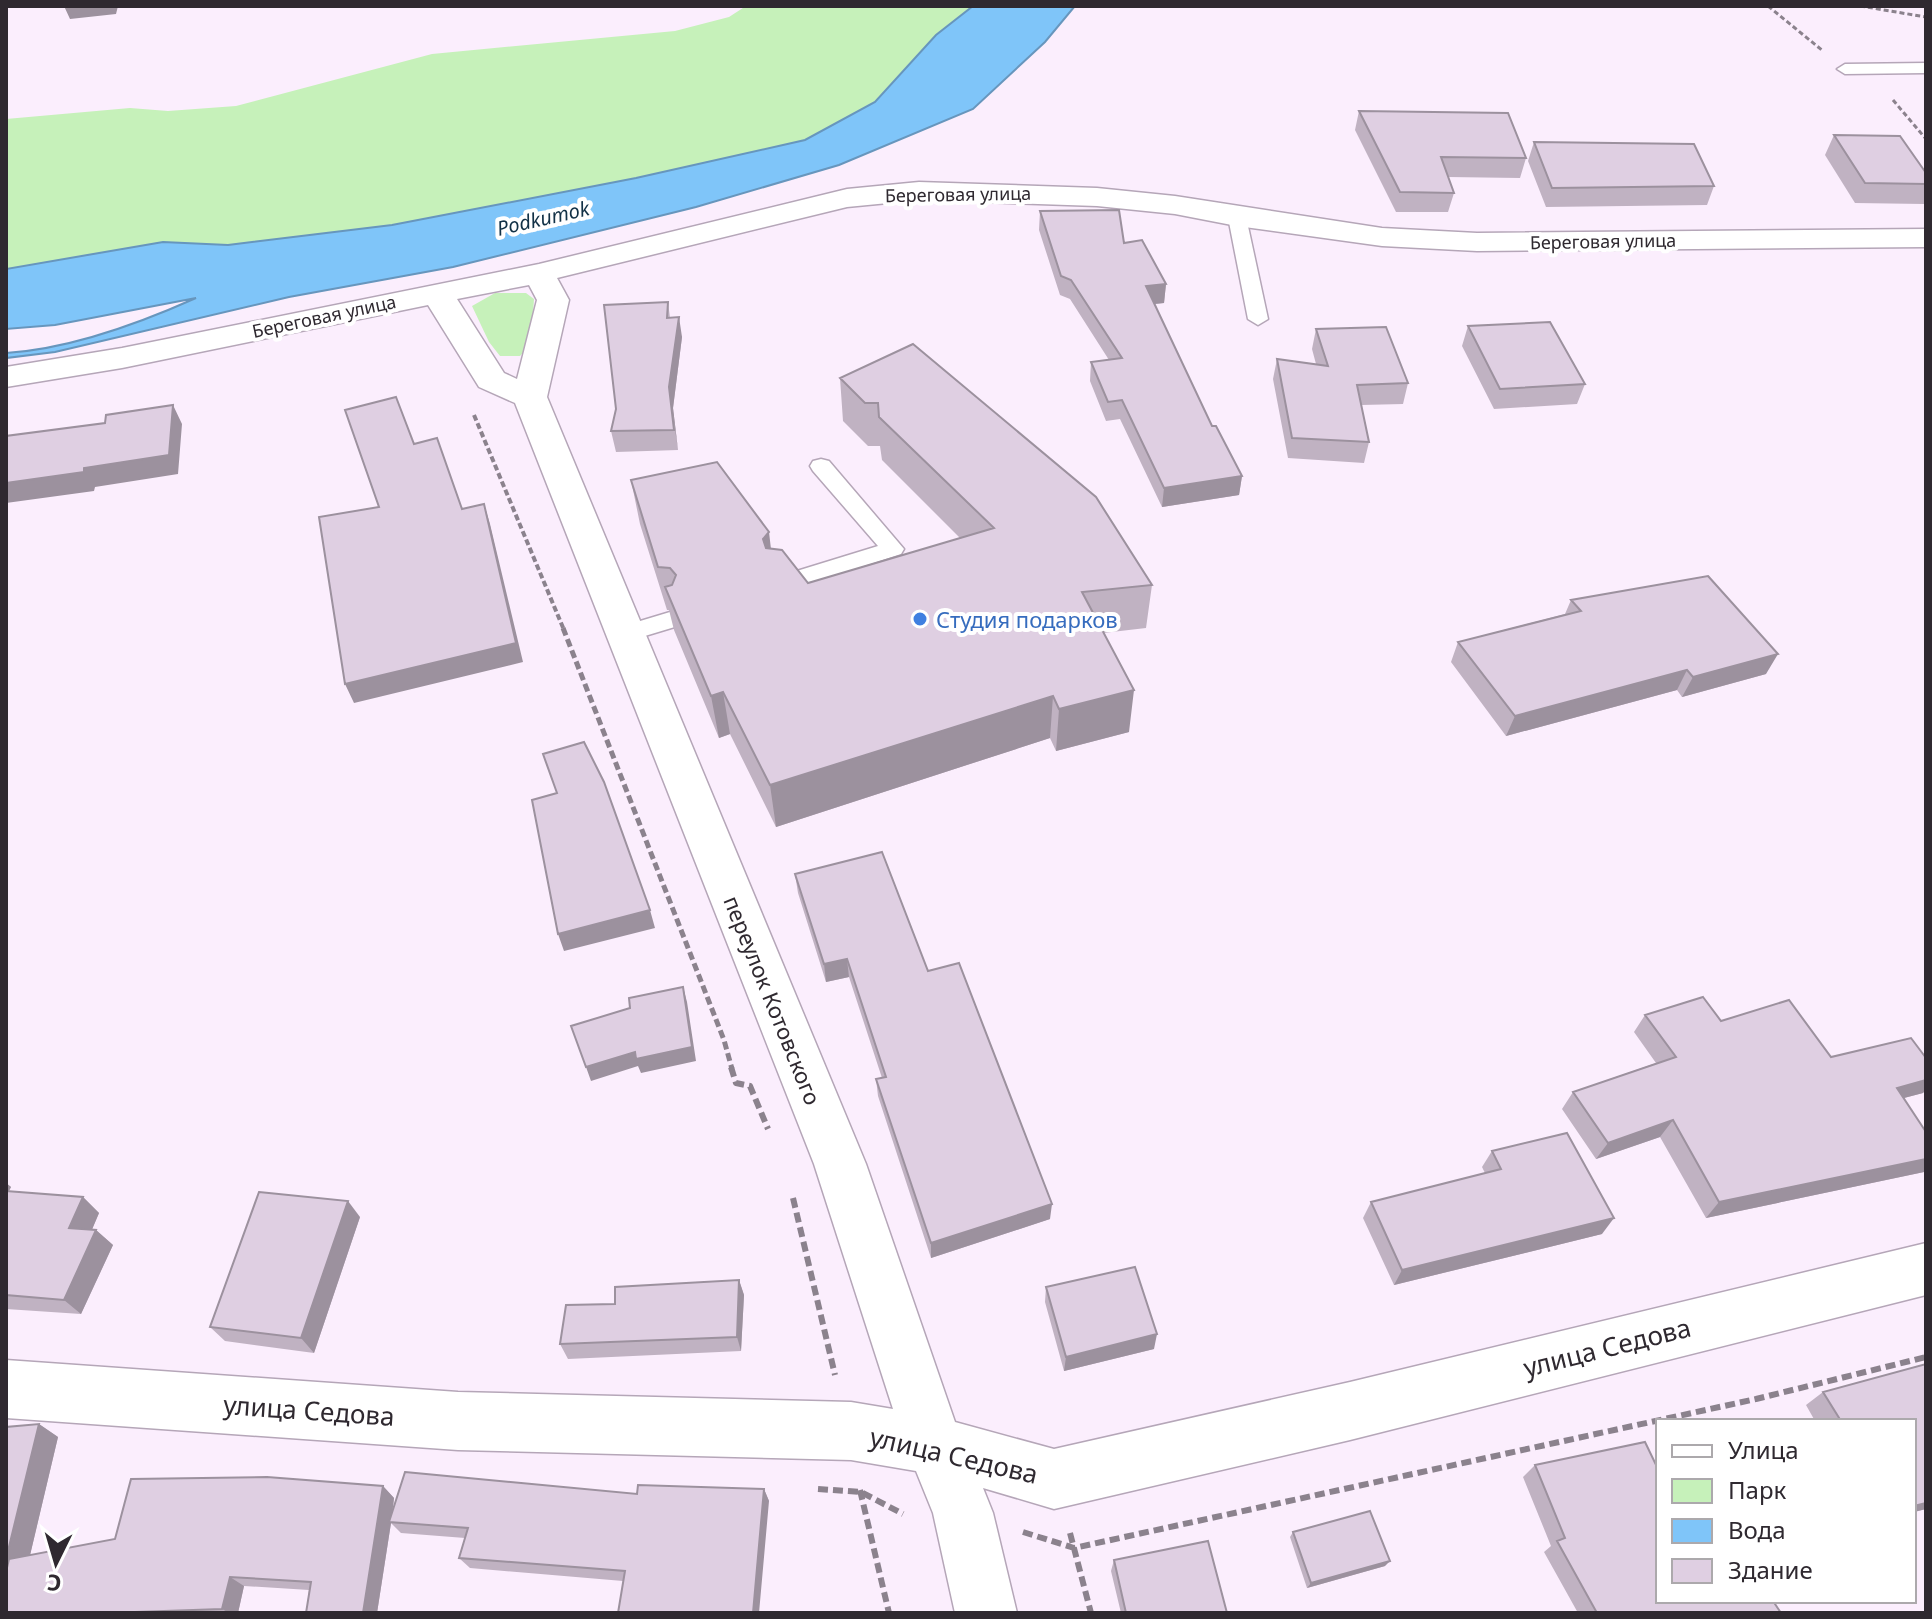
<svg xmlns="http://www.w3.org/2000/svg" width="1932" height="1619" viewBox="0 0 1932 1619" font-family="'Noto Sans',sans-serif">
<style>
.green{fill:#c6f1ba}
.water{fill:#7fc5f9;stroke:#6796bd;stroke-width:2}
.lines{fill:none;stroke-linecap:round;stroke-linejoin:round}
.lane-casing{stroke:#b5a6b8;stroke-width:3}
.street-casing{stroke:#b5a6b8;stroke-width:3}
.path-far3{stroke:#8b828d;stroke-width:3;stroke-dasharray:5 3;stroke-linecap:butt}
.path-far2{stroke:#8b828d;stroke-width:4;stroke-dasharray:6 3;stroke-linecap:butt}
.path-far1{stroke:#8b828d;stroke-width:5;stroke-dasharray:8 4;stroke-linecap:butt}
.path{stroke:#8b828d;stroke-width:6;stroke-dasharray:10 5;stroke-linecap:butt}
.lane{fill:#fff;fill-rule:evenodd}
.street{fill:#fff;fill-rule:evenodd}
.wall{fill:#c0b2c2}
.shaded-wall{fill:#9c919e}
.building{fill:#dfcfe2;stroke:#9c919e;stroke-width:2}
.shop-dot{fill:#3f7fe0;stroke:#fff;stroke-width:3}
.labels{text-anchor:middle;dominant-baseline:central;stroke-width:8;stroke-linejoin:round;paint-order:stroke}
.far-street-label{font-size:18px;fill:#2f2930;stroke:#fff}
.far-water-label{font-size:20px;font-style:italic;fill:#123146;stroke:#fff}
.shop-label{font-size:22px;fill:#366cbe;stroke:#fff;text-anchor:start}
.street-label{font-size:22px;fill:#2f2930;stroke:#fff}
.near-street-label{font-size:26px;fill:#2f2930;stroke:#fff}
</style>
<rect width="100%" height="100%" fill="#fbeefd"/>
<!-- green -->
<path class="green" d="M746 6H973L936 35 875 102 805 140 636 178 392 225 228 245 163 242 6 269V119L130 108 168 111 236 106 432 54 675 31 729 17Z
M495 293H526L534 299 531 344 520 356H500L489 342 472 306Z"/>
<!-- water -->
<path class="water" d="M973 6H1075L1045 42 973 109 839 165 696 207 453 267 289 297 55 352 6 358V353C70 349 138 324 196 298L55 325 6 329V269L163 242 228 245 392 225 636 178 805 140 875 102 936 35Z"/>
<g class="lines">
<!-- lane casing -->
<g class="lane-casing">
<path id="lane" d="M1926 63V73L1845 74 1837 69 1845 64Z
M1237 212 1246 217 1268 319 1258 325 1248 319 1228 217Z
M821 459 829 461 904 549 901 554 790 590H774L771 584 774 578 878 546 813 471 810 466 813 461Z
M670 612 678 614 682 620 678 626 625 642 617 640 613 634 617 628Z"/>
</g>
<!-- street casing -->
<g class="street-casing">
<path id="street" d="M919 182 1097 188 1175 196 1382 228 1477 233 1926 229V247L1477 251 1382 246 1237 226 1175 214 1097 206 919 200 847 207 557 278 569 300 547 397 866 1164 955 1422 1054 1449 1350 1382 1926 1243V1295L1350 1440 1054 1509 983 1488 993 1513 1017 1613H955L933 1513 916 1471 851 1460 458 1450 6 1418V1360L458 1392 851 1402 893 1409 814 1164 515 403 479 387 428 305 122 368 6 387V367L122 348 539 264 847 189ZM529 285 537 300 517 379 504 373 457 299Z"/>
</g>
<!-- path-far3 -->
<path class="path-far3" d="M1768 6 1823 51
M1860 6 1926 17
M1893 100 1926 139"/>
<!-- path-far2 -->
<path class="path-far2" d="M474 415 564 630"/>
<!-- path-far1 -->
<path class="path-far1" d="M563 628 724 1040 732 1069"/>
<!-- path -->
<path class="path" d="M731 1067 736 1083 750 1086 768 1129
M793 1198 835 1375
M818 1489 861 1492 903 1514
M860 1490 889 1613
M1023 1532 1074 1548 1756 1399 1926 1357
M1070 1533 1091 1613"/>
<!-- lane -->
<use href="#lane" class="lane"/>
<!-- street -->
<use href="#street" class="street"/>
</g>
<!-- wall -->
<path class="wall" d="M1359 111 1526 158 1520 178 1448 177 1454 193 1448 212H1396L1355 130Z
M1834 135 1926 173V200L1924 204 1855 203 1825 155Z
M1534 142 1714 186 1707 205 1546 207 1528 161Z
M1040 211 1124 243 1166 284 1164 303 1154 304 1212 426 1242 476 1239 495 1162 507 1120 419 1106 421 1090 381 1091 362 1109 360 1070 299 1060 295 1039 230Z
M668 302 670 318 682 337 673 408 678 450 616 452 611 431Z
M1468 326 1585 384 1577 404 1494 409 1462 346Z
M1316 329 1408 383 1403 404 1361 405 1369 442 1364 463 1288 458 1273 379 1277 359 1316 364 1312 349Z
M840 378 1152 585 1146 628 1103 633 1129 732 1056 751 1050 738 776 827 730 734 719 738 674 630 669 610H667L640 524 631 480 771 549 808 583 960 538 882 460 880 446H868L843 421Z
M1571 600 1766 674 1682 697 1677 690 1506 736 1451 662 1458 642 1565 614Z
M795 874 928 971 1050 1219 931 1258 878 1096 876 1079 882 1078 849 977 826 982 798 893Z
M1645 1015 1721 1021 1831 1057 1923 1093 1904 1098 1924 1172 1706 1218 1660 1137 1596 1159 1562 1109 1573 1092 1656 1063 1634 1032Z
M1492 1151 1602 1234 1394 1285 1363 1218 1371 1202 1485 1173 1482 1167Z
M6 1183 11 1187 9 1191 83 1197 99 1213 92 1229 96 1230 113 1245 81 1314 6 1309Z
M360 1217 314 1353 225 1341 210 1327Z
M739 1280 744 1295 741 1351 568 1359 560 1344 615 1304Z
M1046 1287 1154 1349 1064 1371 1045 1302Z
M1926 1364V1509L1914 1512V1421H1815L1806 1405 1823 1392Z
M39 1424 58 1437 30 1555 115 1539 383 1486 394 1498 393 1510 637 1494 764 1489 769 1501 623 1581 470 1568 459 1558 465 1538 401 1533 391 1523 377 1613H306L309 1590 244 1586 238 1613H6Z
M1535 1465 1658 1601 1781 1613H1578L1544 1552 1551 1546 1523 1477Z
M1293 1532 1385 1566 1307 1588 1290 1537Z
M1114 1560 1227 1613H1121L1111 1571Z"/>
<!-- shaded-wall -->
<path class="shaded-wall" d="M64 6H118L116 14 70 19Z
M1166 284 1164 303 1144 305 1146 286Z
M679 317 682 337 673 408 678 450 669 387Z
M173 405 182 424 178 474 95 487 94 491 6 503V483Z
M1242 476 1239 495 1162 507 1164 488Z
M484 504 490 524 523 662 354 703 345 684Z
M769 532 774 575 763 539Z
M1778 654 1766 674 1682 697 1693 677Z
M1687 670 1677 690 1506 736 1515 716Z
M1134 690 1129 732 1056 751 1059 709Z
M723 692 730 734 719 738 711 696Z
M1053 696 1050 738 776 827 770 785Z
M650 910 655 928 564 951 558 934Z
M847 959 849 977 826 982 824 964Z
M683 987 687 1002 696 1061 641 1073 638 1066 591 1081 586 1067Z
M1926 1080V1090L1923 1093 1881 1104 1897 1088Z
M1673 1120 1660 1137 1596 1159 1608 1143Z
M1926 1159V1170L1924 1172 1706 1218 1719 1202Z
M6 1183 11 1187 6 1196Z
M83 1197 99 1213 86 1244 69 1228Z
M348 1201 360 1217 314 1353 301 1338Z
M1052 1204 1050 1219 931 1258V1243Z
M1614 1218 1602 1234 1394 1285 1402 1270Z
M96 1230 113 1245 81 1314 64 1300Z
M739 1280 744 1295 741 1351 737 1337Z
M1157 1334 1154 1349 1064 1371 1066 1357Z
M39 1424 58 1437 19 1602 6 1596V1559Z
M383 1486 394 1498 391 1522H389L391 1523 377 1613H363Z
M764 1489 769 1501 759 1613H753Z
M1926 1503V1509L1914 1512V1506Z
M1390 1561 1385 1566 1307 1588 1311 1583Z
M230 1577 244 1586 238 1613H229L222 1609Z"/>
<!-- building -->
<path class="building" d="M1359 111 1508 113 1526 158 1441 157 1454 193 1400 192Z
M1834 135 1900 136 1926 173V184L1865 183Z
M1534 142 1694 144 1714 186 1552 188Z
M1119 210 1124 243 1142 240 1166 284 1146 286 1212 426H1216L1242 476 1164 488 1122 400 1108 402 1091 362 1122 358 1071 280 1061 276 1040 211Z
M668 302 667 318 679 317 669 387 674 430 611 431 616 409 604 305Z
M1550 322 1585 384 1500 389 1468 326Z
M1386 327 1408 383 1357 385 1369 442 1292 438 1277 359 1328 366 1316 329Z
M913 344 1096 497 1152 585 1082 592 1134 690 1059 709 1053 696 770 785 723 692 711 696 665 587 672 585 676 575 670 568 658 567 631 480 717 462 769 532 763 539 766 548 782 550 808 583 994 528 879 417 878 403H865L840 378Z
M396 397 414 444 437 438 462 509 484 504 516 643 345 684 319 517 379 507 345 410Z
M173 405 169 455 84 468V472L6 483V436L105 423 106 415Z
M1708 576 1778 654 1693 677 1687 670 1515 716 1458 642 1581 611 1571 600Z
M584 742 604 782 650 910 558 934 532 800 557 793 543 754Z
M882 852 928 971 959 963 1052 1204 931 1243 876 1079 886 1077 847 959 824 964 795 874Z
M683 987 692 1047 636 1059 635 1052 586 1067 571 1026 630 1008 629 998Z
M1703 997 1721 1021 1789 1000 1831 1057 1911 1038 1926 1058V1080L1897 1088 1926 1132V1159L1719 1202 1673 1120 1608 1143 1573 1092 1676 1057 1645 1015Z
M1567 1133 1614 1218 1402 1270 1371 1202 1501 1169 1492 1151Z
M6 1191 83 1197 69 1228 96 1230 64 1300 6 1295Z
M259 1192 348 1201 301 1338 210 1327Z
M1135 1267 1157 1334 1066 1357 1046 1287Z
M739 1280 737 1337 560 1344 566 1305 615 1304V1287Z
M1926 1364V1503L1914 1506V1421H1841L1823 1392Z
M39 1424 6 1559V1427Z
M1645 1442 1658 1469V1601H1773L1781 1613H1597L1557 1541 1565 1538 1535 1465Z
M405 1472 637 1494 638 1485 764 1489 753 1613H618L625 1571 459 1558 468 1528 389 1522Z
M267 1477 383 1486 363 1613H306L311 1582 230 1577 222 1609 106 1613H6V1572L9 1559 115 1539 131 1479Z
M1370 1511 1390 1561 1311 1583 1293 1532Z
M1208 1541 1227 1613H1126L1114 1560Z"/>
<!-- markers -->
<circle class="shop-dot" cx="920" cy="619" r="8"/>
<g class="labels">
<!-- far-street labels -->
<g class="far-street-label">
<text transform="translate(958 194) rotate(-1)">Береговая улица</text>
<text transform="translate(1603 241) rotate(-1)">Береговая улица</text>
<text transform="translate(324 316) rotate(-12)">Береговая улица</text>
</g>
<!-- far-water labels -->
<g class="far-water-label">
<text transform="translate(543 218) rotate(-13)">Podkumok</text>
</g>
<!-- shop labels -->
<g class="shop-label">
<text x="936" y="619">Студия подарков</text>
</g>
<!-- street labels -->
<g class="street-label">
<text transform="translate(773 1000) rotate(68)">переулок Котовского</text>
</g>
<!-- near-street labels -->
<g class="near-street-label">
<text transform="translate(1607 1347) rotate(-14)">улица Седова</text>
<text transform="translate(309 1410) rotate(4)">улица Седова</text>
<text transform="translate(954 1455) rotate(13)">улица Седова</text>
</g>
</g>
<!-- border -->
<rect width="1932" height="1619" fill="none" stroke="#2f2930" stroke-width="16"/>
<!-- legend -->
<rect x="1656" y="1419" width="260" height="184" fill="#ffffff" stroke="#aca9ac" stroke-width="2"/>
<rect x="1672" y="1445" width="40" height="12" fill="#ffffff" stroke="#aca9ac" stroke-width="2"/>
<text x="1728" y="1459" font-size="24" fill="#2f2930">Улица</text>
<rect x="1672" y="1479" width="40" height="24" fill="#c6f1ba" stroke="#aca9ac" stroke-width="2"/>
<text x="1728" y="1499" font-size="24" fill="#2f2930">Парк</text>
<rect x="1672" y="1519" width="40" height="24" fill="#7fc5f9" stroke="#aca9ac" stroke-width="2"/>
<text x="1728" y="1539" font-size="24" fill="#2f2930">Вода</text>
<rect x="1672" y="1559" width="40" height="24" fill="#dfcfe2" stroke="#aca9ac" stroke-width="2"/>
<text x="1728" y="1579" font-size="24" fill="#2f2930">Здание</text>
<!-- north arrow -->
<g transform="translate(56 1563) rotate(185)" stroke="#ffffff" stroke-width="6" paint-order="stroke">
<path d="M0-6L14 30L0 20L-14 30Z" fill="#2f2930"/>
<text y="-12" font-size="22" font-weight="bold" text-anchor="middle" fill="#2f2930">С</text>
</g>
</svg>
